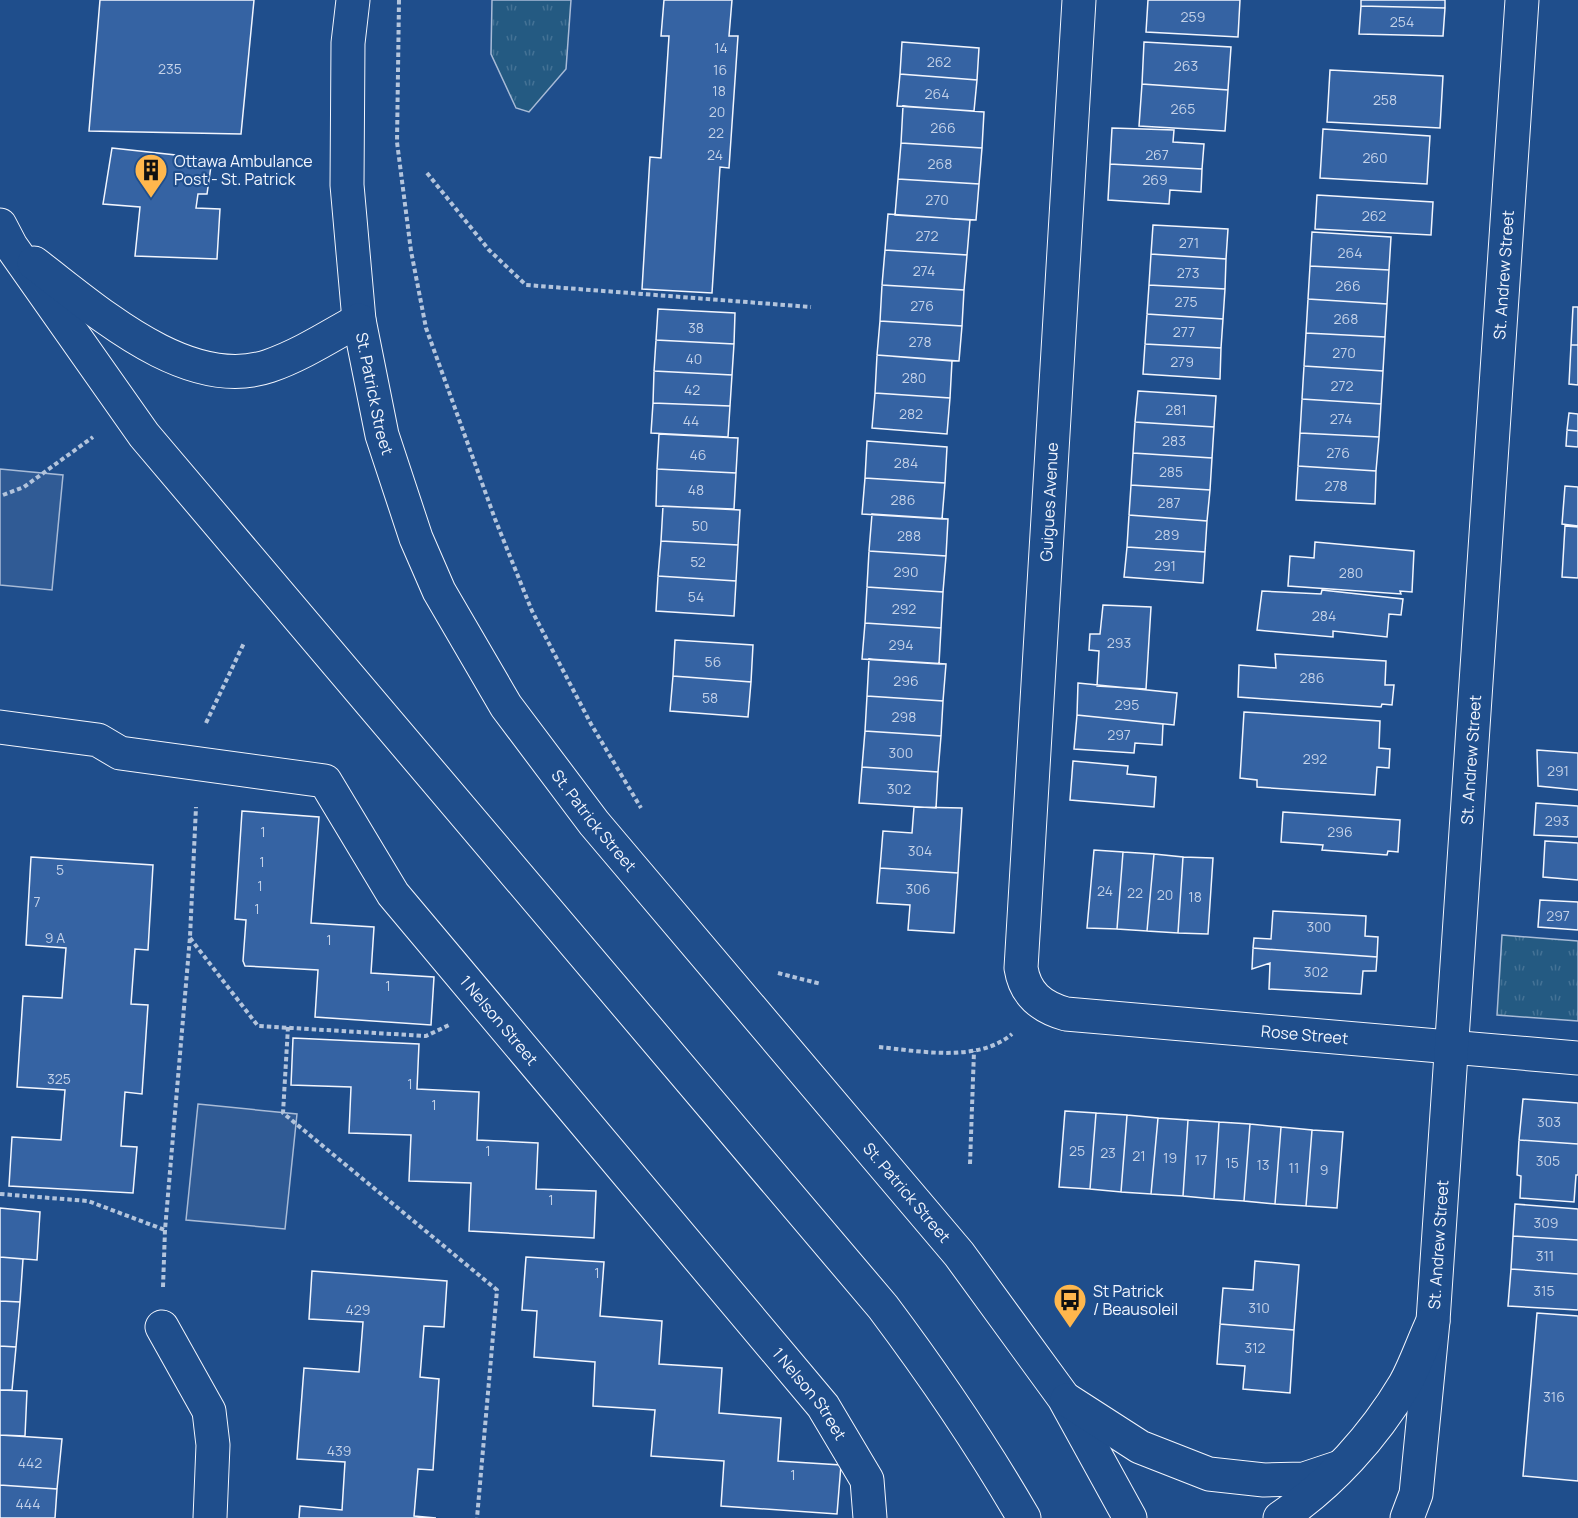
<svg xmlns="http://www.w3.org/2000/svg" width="1578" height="1518" viewBox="0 0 1578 1518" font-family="Manrope,sans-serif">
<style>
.park{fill:url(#park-tufts);stroke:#a8bbd7;stroke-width:1.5}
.parking{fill:#305b95;stroke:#a8bbd7;stroke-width:1.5}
.building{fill:#3563a3;stroke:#f2f6ff;stroke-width:1.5}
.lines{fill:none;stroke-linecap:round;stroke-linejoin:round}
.minor-casing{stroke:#f2f6ff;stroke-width:35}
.major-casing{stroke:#f2f6ff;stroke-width:35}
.path{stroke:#b3c4dc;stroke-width:4;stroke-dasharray:4.5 3;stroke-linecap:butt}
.minor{stroke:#1f4e8c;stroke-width:33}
.major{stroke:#1f4e8c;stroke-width:33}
.labels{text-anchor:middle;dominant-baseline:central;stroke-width:4.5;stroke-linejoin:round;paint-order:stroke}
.number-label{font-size:14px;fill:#c3d1e8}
.poi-label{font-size:16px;fill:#f2f6ff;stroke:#1f4e8c;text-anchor:start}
.street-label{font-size:16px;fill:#f2f6ff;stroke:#1f4e8c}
</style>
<defs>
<pattern id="park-tufts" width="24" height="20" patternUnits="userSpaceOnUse" patternTransform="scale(1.5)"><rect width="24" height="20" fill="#245a82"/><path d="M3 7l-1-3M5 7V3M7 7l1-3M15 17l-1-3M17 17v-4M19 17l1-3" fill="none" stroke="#447295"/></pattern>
</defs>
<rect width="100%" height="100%" fill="#1f4e8c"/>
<!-- park -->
<path class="park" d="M492 0H571L566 69 529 112 516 108 491 54Z
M1502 935 1578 941V1021L1497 1015Z"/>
<!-- parking -->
<path class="parking" d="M0 469 63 475 52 590 0 585Z
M198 1104 297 1114 285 1229 186 1220Z"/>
<!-- building -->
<path class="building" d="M100 0H254L241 134 89 131Z
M664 0H732L729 36H738L729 168 720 167 712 293 642 289 650 157 661 158 669 36H661Z
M1148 0H1240L1238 37 1146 32Z
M1361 0H1445V8L1361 6Z
M1361 6 1445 8 1443 36 1359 34Z
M902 42 979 48 977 80 900 74Z
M1144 42 1231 47 1228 90 1142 84Z
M1330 70 1443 76 1440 128 1327 122Z
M900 74 977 80 974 111 897 106Z
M1142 84 1228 90 1225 131 1139 126Z
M903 106 984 112 982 148 901 143Z
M1112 128 1174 130 1173 142 1204 144 1202 169 1110 164Z
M1323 129 1430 136 1427 184 1320 178Z
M901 143 982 148 979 184 898 179Z
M112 148 212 159 207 194H198L196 208 220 209 217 259 135 256 140 207 103 204Z
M1110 164 1202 169 1201 192 1170 190 1169 204 1108 200Z
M898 179 979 184 976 220 895 215Z
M1317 195 1433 202 1431 235 1315 229Z
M888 214 970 220 967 255 885 250Z
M1153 225 1228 229 1226 259 1151 254Z
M1312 232 1391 237 1389 270 1310 266Z
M885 250 967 255 964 290 882 285Z
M1151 254 1226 259 1225 289 1149 285Z
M1310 266 1389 270 1387 304 1308 299Z
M882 285 964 290 962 326 880 321Z
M1149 285 1225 289 1223 319 1147 314Z
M1308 299 1387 304 1385 337 1306 333Z
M1573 307H1578V345H1571Z
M658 309 735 313 734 344 656 340Z
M1147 314 1223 319 1221 348 1145 344Z
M880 321 962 326 959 361 877 355Z
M1306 333 1385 337 1383 371 1304 366Z
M656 340 734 344 732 375 654 371Z
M1145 344 1221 348 1220 379 1143 374Z
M1571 345H1578V385L1569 384Z
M877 355 952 361 950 398 875 393Z
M1304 366 1383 371 1381 404 1302 399Z
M654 371 732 375 730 406 653 403Z
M1138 391 1216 396 1214 427 1135 422Z
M875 393 950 398 947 434 872 428Z
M1302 399 1381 404 1379 437 1300 433Z
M653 403 730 406 728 437 651 433Z
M1569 413 1578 414V431L1567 430Z
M1135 422 1214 427 1212 458 1133 453Z
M1567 430 1578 431V447L1566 446Z
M1300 433 1379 437 1376 471 1298 466Z
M659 434 738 438 736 473 657 469Z
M867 441 947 447 945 483 865 478Z
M1133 453 1212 458 1210 490 1131 485Z
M1298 466 1376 471 1375 504 1296 500Z
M657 469 736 473 734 509 656 506Z
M865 478 945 483 942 519 862 514Z
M1131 485 1210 490 1207 521 1129 515Z
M1565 486 1578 487V526L1562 524Z
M663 506 740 510 738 545 661 541Z
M872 514 948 519 946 556 869 551Z
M1129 515 1207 521 1205 552 1127 547Z
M1565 526 1578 527V578L1562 577Z
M661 541 738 545 736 581 658 576Z
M1315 542 1414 551 1412 592 1400 591 1401 594 1288 586 1290 556 1314 558Z
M1127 547 1205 552 1203 583 1124 577Z
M869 551 946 556 943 592 867 587Z
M658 576 736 581 734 616 656 611Z
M867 587 943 592 941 628 865 623Z
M1322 590 1403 599 1401 615 1389 614 1387 637 1333 631V637L1257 630 1262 591 1321 594Z
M1103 605 1151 607 1146 689 1097 686 1099 651 1089 650 1090 634H1100Z
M865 623 941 628 939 664 862 659Z
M675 640 753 645 751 682 673 676Z
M1275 654 1386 661 1385 685H1394L1392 705 1382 704 1381 707 1238 697 1239 665 1276 668Z
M869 659 946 664 943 701 867 696Z
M673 676 751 682 748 717 670 711Z
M1078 683 1177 693 1174 725 1077 715Z
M867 696 943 701 941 736 865 731Z
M1244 712 1380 721 1379 748 1390 749 1389 768 1377 767 1375 795 1257 787V780L1240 778Z
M1077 715 1163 724 1162 745 1135 743 1134 753 1074 749Z
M865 731 941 736 938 772 862 767Z
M1537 750 1578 753V790L1538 786Z
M1073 761 1128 766 1127 774 1156 777 1154 807 1070 800Z
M862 767 938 772 936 808 859 803Z
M1536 803 1578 806V837L1534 835Z
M914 807 962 808 958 873 880 868 883 831 912 833Z
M242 811 319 817 311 923 374 927 371 973 434 977 431 1025 315 1017 318 970 245 966 243 961 246 920 235 919Z
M1283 812 1400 820 1398 852 1388 851 1387 855 1322 850 1323 845 1281 842Z
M1545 841 1578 843V880L1543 877Z
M1094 850 1123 852 1117 929 1087 928Z
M1123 852 1154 854 1147 931 1117 929Z
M1154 854 1183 857 1178 933 1147 931Z
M31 857 153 865 148 950 135 949 131 1004 148 1005 142 1094 125 1092 121 1146 137 1147 133 1193 9 1186 12 1137 61 1140 65 1090 17 1087 23 996 62 998 66 948 26 945Z
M1183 857 1213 858 1208 934 1178 933Z
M880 868 958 873 954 933 908 930 910 905 877 903Z
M1540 900 1578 902V930L1538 927Z
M1273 911 1366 916 1365 936 1378 937 1377 957 1253 948 1254 938 1271 939Z
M1253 948 1377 957 1376 971H1363L1361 994 1269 989 1270 963 1252 969Z
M293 1038 419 1044 417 1089 479 1092 477 1140 538 1143 536 1189 596 1191 594 1238 469 1231 471 1183 409 1181 411 1135 349 1133 351 1087 291 1085Z
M1523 1099 1578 1103V1144L1519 1140Z
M1065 1111 1096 1113 1090 1189 1059 1187Z
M1096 1113 1127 1115 1121 1192 1090 1189Z
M1127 1115 1158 1118 1151 1194 1121 1192Z
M1158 1118 1188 1120 1183 1196 1151 1194Z
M1188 1120 1219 1122 1214 1199 1183 1196Z
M1219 1122 1250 1124 1244 1201 1214 1199Z
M1250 1124 1281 1127 1275 1204 1244 1201Z
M1281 1127 1312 1130 1306 1206 1275 1204Z
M1312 1130 1343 1132 1337 1208 1306 1206Z
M1519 1140 1578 1144V1175H1576L1574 1202 1520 1198 1521 1176 1517 1175Z
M1515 1204 1578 1209V1240L1513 1236Z
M0 1208 40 1212 37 1260 0 1257Z
M1513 1236 1578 1240V1274L1511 1269Z
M0 1257 23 1259 20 1302 0 1301Z
M526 1257 604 1262 600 1316 662 1321 659 1364 722 1368 719 1413 781 1418 778 1461 841 1465 837 1514 721 1506 724 1461 651 1456 655 1410 593 1406 595 1362 534 1357 537 1311 522 1310Z
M1255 1261 1299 1265 1294 1330 1220 1324 1223 1288 1253 1290Z
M1511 1269 1578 1274V1310L1508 1306Z
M312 1271 447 1281 444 1327 424 1326 420 1377 439 1379 433 1470 418 1469 414 1516 436 1518H299L300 1506 342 1510 345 1462 297 1459 304 1368 359 1372 363 1322 309 1319Z
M0 1301 20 1302 16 1347 0 1346Z
M1537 1313 1578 1316V1481L1523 1476Z
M1220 1324 1294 1330 1290 1393 1243 1389 1245 1366 1217 1364Z
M0 1346 16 1347 12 1390H0Z
M0 1390 27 1391 25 1436 0 1435Z
M0 1435 62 1439 57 1489 0 1485Z
M0 1485 57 1489 55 1518H0Z"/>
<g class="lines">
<!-- minor casing -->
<g class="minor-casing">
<g id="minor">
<path id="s1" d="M1079 0 1021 968C1025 994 1041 1007 1066 1014L1578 1058"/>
<path id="s2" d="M0 727 98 740 120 753 325 781 393 894 823 1406 867 1480 870 1518"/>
<path d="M162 1327 209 1411 213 1445 210 1518"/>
<path id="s3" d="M1407 1518 1416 1494 1433 1321 1522 0"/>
</g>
</g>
<!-- major casing -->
<g class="major-casing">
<g id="major">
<path id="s4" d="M353 0 348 43 347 185 359 320 382 435 416 538 439 591 506 706 594 823 959 1254 1064 1398 1130 1518"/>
<path d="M0 225 11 246 144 435 883 1307C934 1375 981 1444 1024 1518"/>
<path d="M34 263C95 309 187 394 269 366 301 355 330 336 359 320"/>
<path d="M1067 1400 1140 1447 1209 1474 1264 1480 1304 1479 1340 1467"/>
<path d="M1280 1518C1330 1485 1374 1436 1405 1384 1416 1364 1423 1342 1433 1321"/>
</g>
</g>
<!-- path -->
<path class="path" d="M399 0 397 142 411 251 426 328 495 519 532 611 591 724 641 808
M427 173 489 250 526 285 811 307
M3 495 24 487 93 437
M206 723 244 643
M190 938 258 1026 426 1036 449 1025
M778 973 821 984
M288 1027 283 1113 497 1290 477 1518
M879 1047C919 1051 978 1063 1012 1034
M970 1164 974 1051
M0 1194 88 1201 165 1230
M163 1287 165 1230 190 937 196 807"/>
<!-- minor -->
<use href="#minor" class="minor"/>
<!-- major -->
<use href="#major" class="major"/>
</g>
<!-- icons -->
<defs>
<g id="building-pin" transform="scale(1.725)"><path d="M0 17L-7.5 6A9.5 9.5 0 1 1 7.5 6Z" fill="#ffb74d" stroke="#1f4e8c"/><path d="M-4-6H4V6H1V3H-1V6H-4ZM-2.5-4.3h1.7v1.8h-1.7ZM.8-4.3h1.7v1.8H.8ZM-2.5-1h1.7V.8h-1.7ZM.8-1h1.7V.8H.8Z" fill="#111"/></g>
<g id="bus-pin" transform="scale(1.725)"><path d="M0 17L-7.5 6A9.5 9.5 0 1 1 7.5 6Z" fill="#ffb74d" stroke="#1f4e8c"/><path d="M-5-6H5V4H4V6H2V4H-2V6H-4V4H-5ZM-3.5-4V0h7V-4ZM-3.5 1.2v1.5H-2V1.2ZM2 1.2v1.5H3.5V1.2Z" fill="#111"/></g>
</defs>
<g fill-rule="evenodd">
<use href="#building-pin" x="151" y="170"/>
<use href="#bus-pin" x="1070" y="1300"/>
</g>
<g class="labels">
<!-- number labels -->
<g class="number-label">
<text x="1193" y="16">259</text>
<text x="1402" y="21">254</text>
<text x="721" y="47">14</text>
<text x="939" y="61">262</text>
<text x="1186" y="65">263</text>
<text x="170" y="68">235</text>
<text x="720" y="69">16</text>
<text x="719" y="90">18</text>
<text x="937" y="93">264</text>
<text x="1385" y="99">258</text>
<text x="1183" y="108">265</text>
<text x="717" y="111">20</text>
<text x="943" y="127">266</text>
<text x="716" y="132">22</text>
<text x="715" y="154">24</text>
<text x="1157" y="154">267</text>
<text x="1375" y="157">260</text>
<text x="940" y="163">268</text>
<text x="1155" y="179">269</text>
<text x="937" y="199">270</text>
<text x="1374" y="215">262</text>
<text x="927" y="235">272</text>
<text x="1189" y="242">271</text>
<text x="1350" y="252">264</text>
<text x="924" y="270">274</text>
<text x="1188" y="272">273</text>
<text x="1348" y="285">266</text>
<text x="1186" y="301">275</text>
<text x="922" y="305">276</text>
<text x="1346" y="318">268</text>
<text x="696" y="327">38</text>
<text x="1184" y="331">277</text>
<text x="920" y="341">278</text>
<text x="1344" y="352">270</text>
<text x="694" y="358">40</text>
<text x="1182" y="361">279</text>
<text x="914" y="377">280</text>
<text x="1342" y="385">272</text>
<text x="692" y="389">42</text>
<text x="1176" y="409">281</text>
<text x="911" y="413">282</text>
<text x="1341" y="418">274</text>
<text x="691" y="420">44</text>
<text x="1174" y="440">283</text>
<text x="1338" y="452">276</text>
<text x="698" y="454">46</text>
<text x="906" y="462">284</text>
<text x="1171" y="471">285</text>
<text x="1336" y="485">278</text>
<text x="696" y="489">48</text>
<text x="903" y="499">286</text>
<text x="1169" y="502">287</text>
<text x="700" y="525">50</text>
<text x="1167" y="534">289</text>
<text x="909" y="535">288</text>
<text x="698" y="561">52</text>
<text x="1165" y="565">291</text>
<text x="906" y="571">290</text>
<text x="1351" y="572">280</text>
<text x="696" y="596">54</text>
<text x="904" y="608">292</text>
<text x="1324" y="615">284</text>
<text x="1119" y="642">293</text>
<text x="901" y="644">294</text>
<text x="713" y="661">56</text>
<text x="1312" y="677">286</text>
<text x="906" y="680">296</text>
<text x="710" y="697">58</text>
<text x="1127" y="704">295</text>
<text x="904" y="716">298</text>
<text x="1119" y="734">297</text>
<text x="901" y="752">300</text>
<text x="1315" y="758">292</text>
<text x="1558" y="770">291</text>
<text x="899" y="788">302</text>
<text x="1557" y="820">293</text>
<text x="263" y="831">1</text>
<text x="1340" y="831">296</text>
<text x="920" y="850">304</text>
<text x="262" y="861">1</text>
<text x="60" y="869">5</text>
<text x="260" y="885">1</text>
<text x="918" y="888">306</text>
<text x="1105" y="890">24</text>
<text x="1135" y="892">22</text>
<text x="1165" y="894">20</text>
<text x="1195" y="896">18</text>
<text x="37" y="901">7</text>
<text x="257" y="908">1</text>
<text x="1558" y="915">297</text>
<text x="1319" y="926">300</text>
<text x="55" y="937">9 A</text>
<text x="329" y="939">1</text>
<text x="1316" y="971">302</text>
<text x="388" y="985">1</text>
<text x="59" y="1078">325</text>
<text x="410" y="1083">1</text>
<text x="434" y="1104">1</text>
<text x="1549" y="1121">303</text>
<text x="488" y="1150">1</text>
<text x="1077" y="1150">25</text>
<text x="1108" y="1152">23</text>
<text x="1139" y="1155">21</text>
<text x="1170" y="1157">19</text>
<text x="1201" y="1159">17</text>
<text x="1548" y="1160">305</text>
<text x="1232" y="1162">15</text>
<text x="1263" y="1164">13</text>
<text x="1294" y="1167">11</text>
<text x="1324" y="1169">9</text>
<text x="551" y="1199">1</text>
<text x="1546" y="1222">309</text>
<text x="1545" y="1255">311</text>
<text x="597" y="1272">1</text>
<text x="1544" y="1290">315</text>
<text x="1259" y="1307">310</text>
<text x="358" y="1309">429</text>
<text x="1255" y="1347">312</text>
<text x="1554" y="1396">316</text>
<text x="339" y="1450">439</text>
<text x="30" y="1462">442</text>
<text x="793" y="1474">1</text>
<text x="28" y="1503">444</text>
</g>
<!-- poi labels -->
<g class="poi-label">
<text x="174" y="161">Ottawa Ambulance<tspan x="174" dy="18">Post - St. Patrick</tspan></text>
<text x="1093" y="1291">St Patrick<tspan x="1093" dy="18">/ Beausoleil</tspan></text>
</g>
<!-- street labels -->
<g class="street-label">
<text stroke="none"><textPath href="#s3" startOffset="1248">St. Andrew Street</textPath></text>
<text stroke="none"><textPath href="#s4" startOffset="396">St. Patrick Street</textPath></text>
<text transform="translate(1049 502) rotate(-87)">Guigues Avenue</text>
<text stroke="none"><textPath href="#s3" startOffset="762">St. Andrew Street</textPath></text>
<text stroke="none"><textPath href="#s4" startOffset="882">St. Patrick Street</textPath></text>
<text stroke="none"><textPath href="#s2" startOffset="628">1 Nelson Street</textPath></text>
<text stroke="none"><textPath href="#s1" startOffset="1278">Rose Street</textPath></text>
<text stroke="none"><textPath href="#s4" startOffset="1368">St. Patrick Street</textPath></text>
<text stroke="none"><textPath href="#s3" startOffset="276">St. Andrew Street</textPath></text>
<text stroke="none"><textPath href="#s2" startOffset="1114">1 Nelson Street</textPath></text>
</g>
</g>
</svg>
